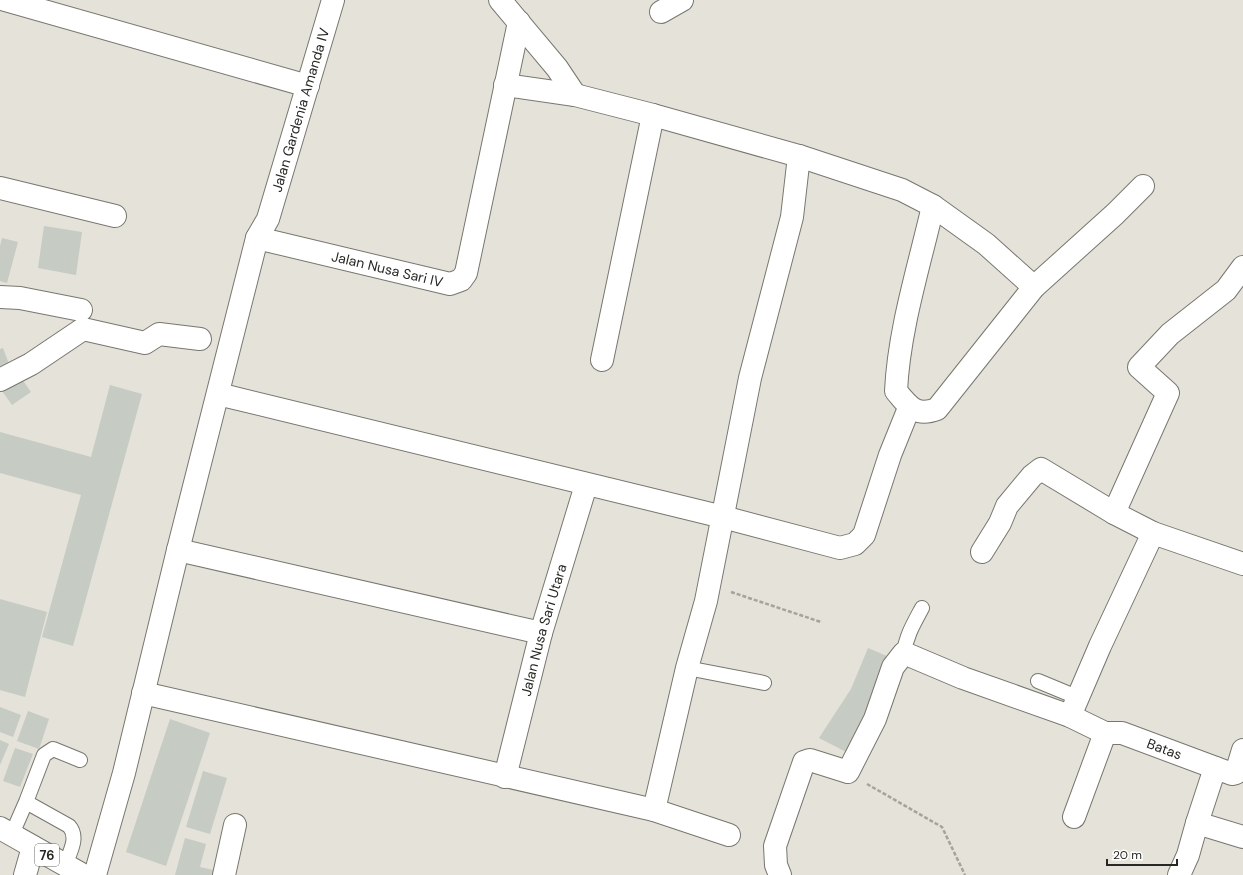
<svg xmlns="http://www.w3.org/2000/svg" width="1243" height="875" viewBox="0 0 1243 875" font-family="'DM Sans',sans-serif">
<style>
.building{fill:#c6cbc3}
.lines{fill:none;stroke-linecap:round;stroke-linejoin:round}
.service-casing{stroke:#78776f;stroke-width:16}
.minor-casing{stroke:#78776f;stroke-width:24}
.primary-casing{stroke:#78776f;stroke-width:24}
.path{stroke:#a5a49c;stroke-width:2.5;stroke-dasharray:4 2;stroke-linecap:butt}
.service{stroke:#fff;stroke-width:14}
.minor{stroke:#fff;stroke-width:22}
.primary{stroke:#fff;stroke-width:22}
.labels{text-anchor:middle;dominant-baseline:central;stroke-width:3;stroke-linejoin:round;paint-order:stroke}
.shield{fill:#fff;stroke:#686865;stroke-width:1}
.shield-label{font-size:13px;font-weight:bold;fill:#272723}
.street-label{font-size:14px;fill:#272723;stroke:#fff}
</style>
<rect width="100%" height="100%" fill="#e4e2d9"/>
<!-- building -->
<path class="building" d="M44 226 82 232 76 275 38 268Z
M2 238 18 242 7 283 0 281V246Z
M3 348 9 364 0 367V349Z
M19 375 31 392 12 405 0 388Z
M110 385 142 394 73 646 42 637 81 495 0 473V432L91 457Z
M0 599 47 612 25 697 0 690Z
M868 648 894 659 854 756 819 738 851 689Z
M0 707 21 715 13 737 0 732Z
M28 711 49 719 39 749 17 741Z
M170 719 210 733 166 866 126 852Z
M0 740 9 744 0 765Z
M15 748 33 754 20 787 3 781Z
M203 771 227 778 210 834 186 827Z
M185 838 206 844 200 867 213 870 212 875H175Z"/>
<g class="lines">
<!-- service casing -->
<g class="service-casing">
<path id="service" d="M904 653C906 636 914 623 922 608
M687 668 764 683
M1038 681 1079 698
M26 802 69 826C79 837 70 852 65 865
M12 834 26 802 44 755 53 749 80 760"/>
</g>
<!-- minor casing -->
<g class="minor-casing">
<g id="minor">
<path d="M5 0 308 86"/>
<path d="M500 0 557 68 575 95"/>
<path d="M661 12 682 0"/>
<path d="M505 85 575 95 653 115 799 156 902 190 933 206 986 244 1034 287"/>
<path d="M0 188 115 216"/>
<path d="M933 206C919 267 899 329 896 391 909 407 916 417 937 409L1034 287 1115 214 1143 186"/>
<path id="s1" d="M257 238 450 284 461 280 466 273 519 22"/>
<path d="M0 297 20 298 81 310"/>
<path d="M602 360 653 115"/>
<path d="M0 380 31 364 83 329 145 343 159 334 200 339"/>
<path d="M218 394 723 517 840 548 855 544 864 535 890 455 909 408"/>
<path d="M1114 513 1168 393 1139 367 1170 334 1226 290 1243 267"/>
<path d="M178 550 541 633"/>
<path d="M982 552 1000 523 1007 506 1032 476 1041 469 1114 513 1153 533 1243 564"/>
<path d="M143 693 654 810 729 835"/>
<path d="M1070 716 1100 646 1153 533"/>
<path d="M1215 768 1197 823 1243 837"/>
<path id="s2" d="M505 777 541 633 586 485"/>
<path d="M654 810 687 668 706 601 750 378 792 217 799 156"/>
<path d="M1074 817 1105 733"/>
<path d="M25 875 33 847"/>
<path id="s3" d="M95 875 124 773 178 550 257 238 268 219 333 0"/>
<path d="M224 875 235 825"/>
<path id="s4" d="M780 875 776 865 775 846 804 762 810 760 848 772 875 719 893 667 904 653 963 678 1070 716 1105 733H1122L1232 774 1236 773 1243 750"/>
<path d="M1179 875 1188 855 1197 823"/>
</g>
</g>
<!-- primary casing -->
<g class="primary-casing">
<path id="primary" d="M0 828 83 875"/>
</g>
<!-- path -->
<path class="path" d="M731 592 821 622
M867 784 942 827 965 875"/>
<!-- service -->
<use href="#service" class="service"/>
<!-- minor -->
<use href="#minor" class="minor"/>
<!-- primary -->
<use href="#primary" class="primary"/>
</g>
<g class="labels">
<!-- shield labels -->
<rect class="shield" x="35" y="844" width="24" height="22" rx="3"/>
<g class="shield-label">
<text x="47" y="855">76</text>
</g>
<!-- street labels -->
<g class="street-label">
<text stroke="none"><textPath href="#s3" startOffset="793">Jalan Gardenia Amanda IV</textPath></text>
<text stroke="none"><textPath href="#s1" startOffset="134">Jalan Nusa Sari IV</textPath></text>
<text stroke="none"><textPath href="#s2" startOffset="152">Jalan Nusa Sari Utara</textPath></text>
<text stroke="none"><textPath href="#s4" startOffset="576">Batas</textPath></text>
</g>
</g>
<!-- scale -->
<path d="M1107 859v6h70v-6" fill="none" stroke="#272723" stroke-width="2"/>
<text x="1113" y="859" font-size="12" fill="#272723" stroke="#ffffff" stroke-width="3" paint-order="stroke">20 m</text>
</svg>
